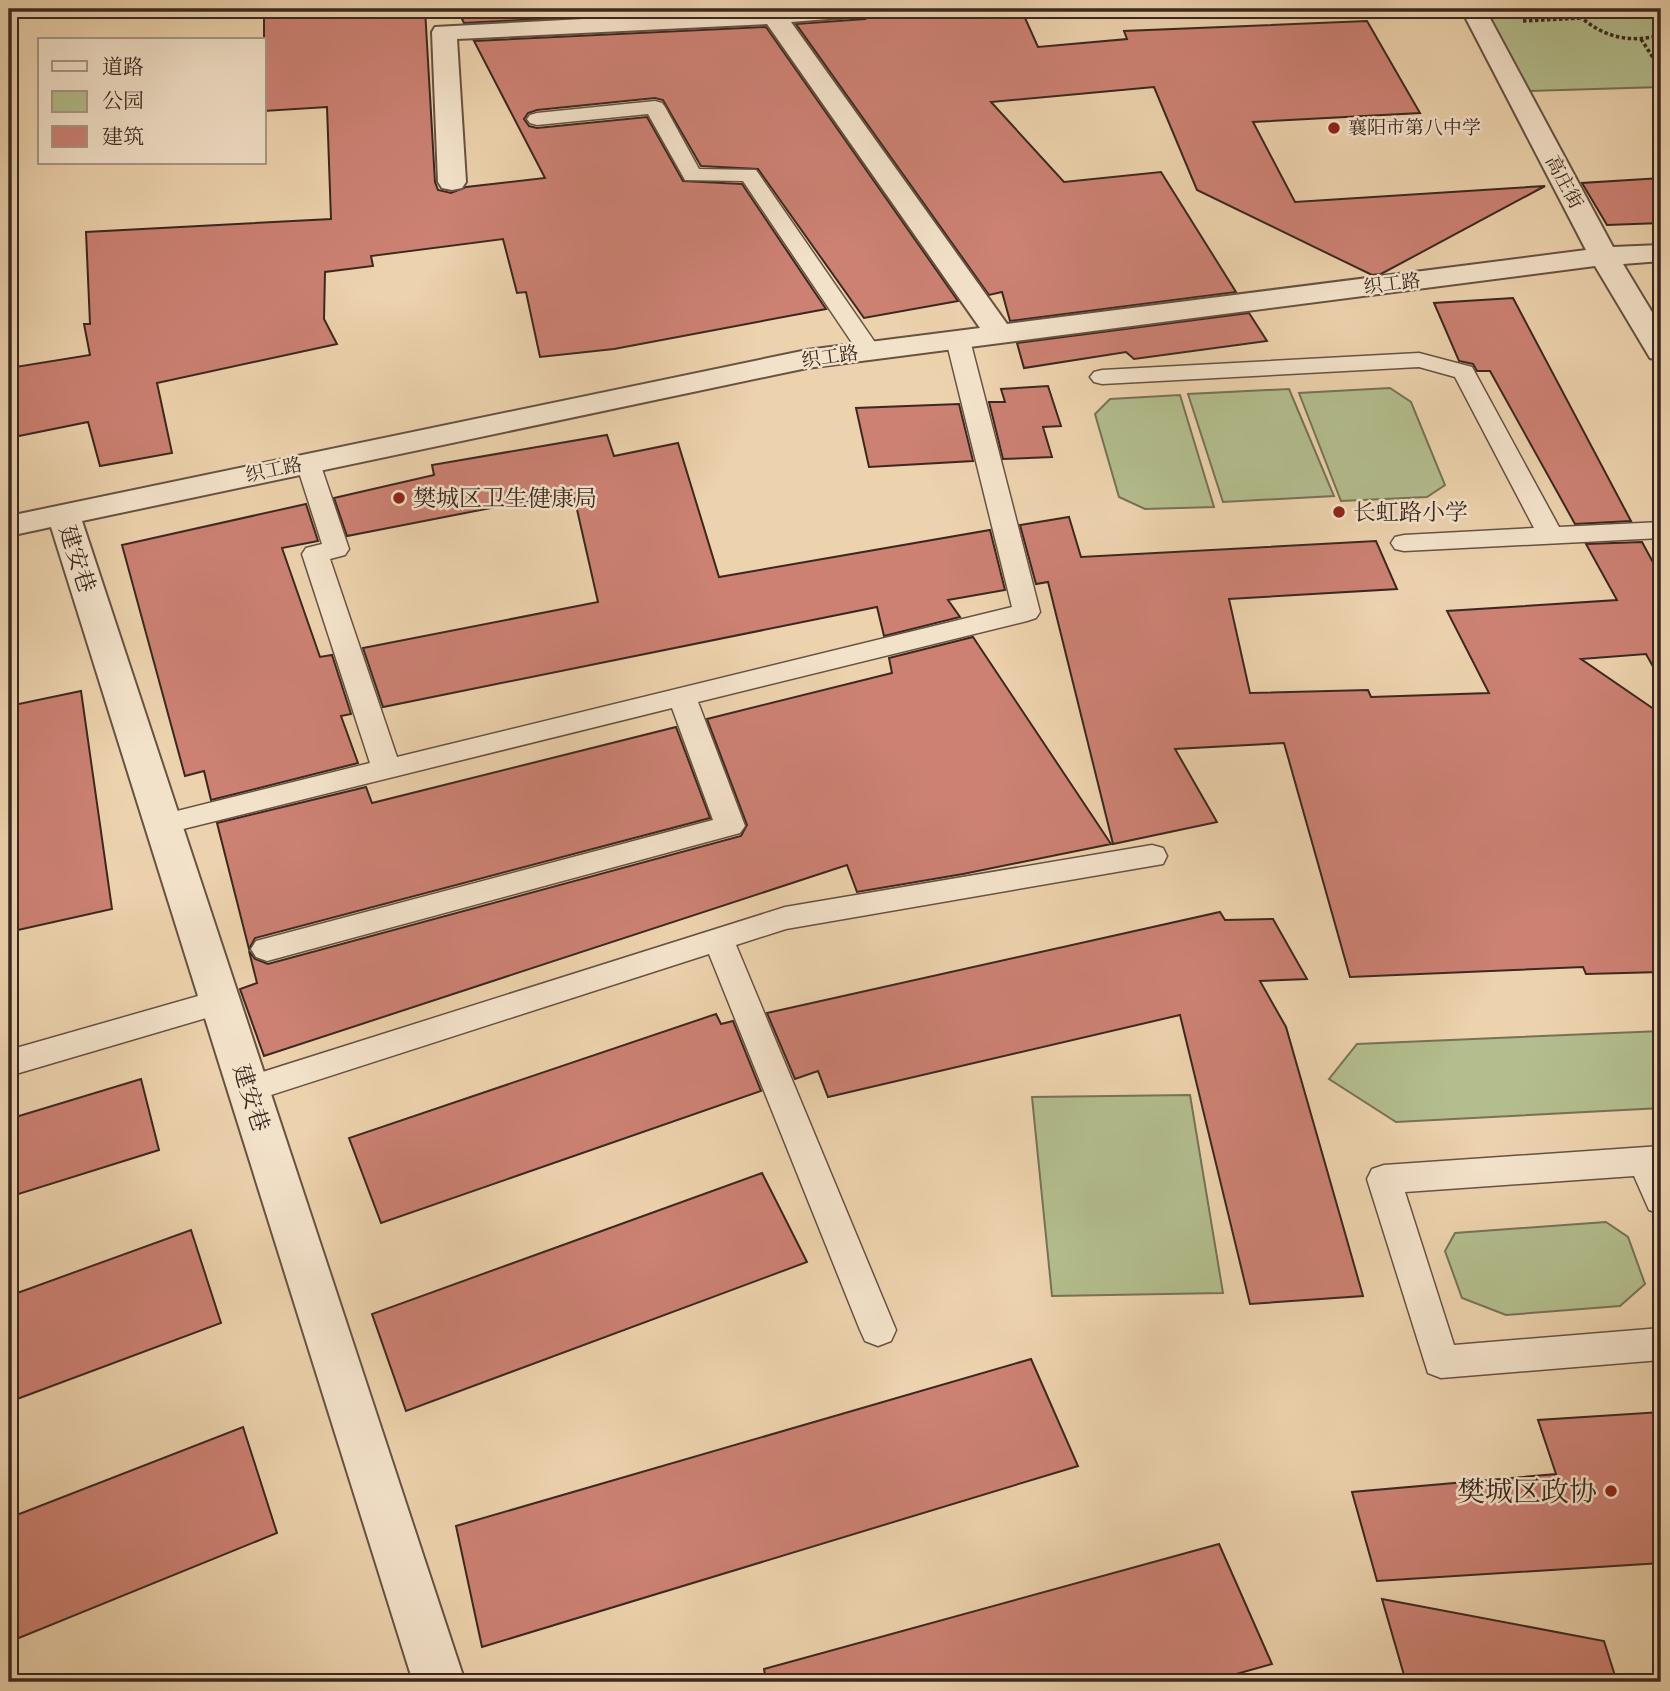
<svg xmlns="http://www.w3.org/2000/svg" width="1670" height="1691" viewBox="0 0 1670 1691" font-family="'IM FELL French Canon','Noto Serif SC',serif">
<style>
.green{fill:#b3bd8d;stroke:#777256;stroke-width:2}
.building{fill:#cc8173;stroke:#3b2820;stroke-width:2}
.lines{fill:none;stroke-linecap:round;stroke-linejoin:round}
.lane-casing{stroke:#675243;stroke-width:3}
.street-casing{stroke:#675243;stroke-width:4}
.path{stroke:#3b2820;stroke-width:3.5;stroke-dasharray:3.5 2.5;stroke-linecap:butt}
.lane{fill:#f3e2ca;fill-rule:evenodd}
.street{fill:#f3e2ca;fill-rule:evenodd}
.poi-dot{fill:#8f2418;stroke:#f3e2ca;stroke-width:2.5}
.labels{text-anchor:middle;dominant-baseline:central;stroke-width:5;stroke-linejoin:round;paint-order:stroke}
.far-poi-label{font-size:19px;fill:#3b2820;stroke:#f3e2ca;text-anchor:start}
.far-street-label{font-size:19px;fill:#3b2820;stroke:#f3e2ca}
.poi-label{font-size:23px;fill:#3b2820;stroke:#f3e2ca;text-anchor:start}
.street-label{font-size:23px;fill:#3b2820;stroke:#f3e2ca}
.near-poi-label{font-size:28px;fill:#3b2820;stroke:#f3e2ca;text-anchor:end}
</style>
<rect width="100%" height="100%" fill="#ecd2ad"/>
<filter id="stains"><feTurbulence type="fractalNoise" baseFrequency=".00286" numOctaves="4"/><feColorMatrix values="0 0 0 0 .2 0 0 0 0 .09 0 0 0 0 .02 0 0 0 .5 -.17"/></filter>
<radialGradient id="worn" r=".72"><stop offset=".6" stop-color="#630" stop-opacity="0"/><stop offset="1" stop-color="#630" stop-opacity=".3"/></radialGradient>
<!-- green -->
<path class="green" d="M1485 9H1661V87L1529 91Z
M1390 388 1411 402 1445 485 1427 497 1341 501 1299 393Z
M1289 389 1334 496 1223 502 1188 394Z
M1180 395 1214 507 1145 509 1119 497 1095 414 1110 399Z
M1661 1031V1108L1396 1122 1329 1079 1357 1044Z
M1190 1095 1223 1293 1052 1296 1032 1097Z
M1606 1222 1628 1237 1645 1284 1620 1306 1506 1315 1462 1298 1445 1251 1455 1233Z"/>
<!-- building -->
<path class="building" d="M264 9H425L435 182 438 190 451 193 466 187 545 178 474 41 766 27 958 301 864 318 758 169 701 166 663 100 655 98 537 110 528 113 524 119 529 126 537 128 647 117 683 181 742 184 826 309 614 349 540 357 526 292 517 293 503 239 371 256 373 266 325 272 324 319 337 344 157 383 172 453 100 466 88 422 9 438V368L90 355 84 324H90L86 232 331 219 327 107 264 111Z
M457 9H727L464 23Z
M928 9H1021L1038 47 1127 39 1124 31 1367 21 1420 113 1253 122 1295 202 1545 186 1381 274 1372 275 1197 190 1154 87 991 102 1064 182 1161 172 1236 292 1010 321 1002 292 989 295 796 24 865 19 877 13Z
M1661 178V223L1607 225 1582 183Z
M1513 298 1631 521 1575 524 1490 371H1477L1473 364 1459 361 1434 303Z
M1249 313 1267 341 1134 359 1126 352 1024 368 1017 343Z
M1048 386 1061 426 1043 427 1052 457 1003 459 989 402H1005L1001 389Z
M959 404 973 461 869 467 856 408Z
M607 435 614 456 678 443 719 577 990 530 1005 590 948 600 960 617 884 636 877 607 383 707 363 648 598 602 573 492 347 536 334 498 434 475 432 465Z
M306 504 318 541 282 548 320 657 332 655 351 714 341 716 358 763 211 800 204 771 185 776 122 545Z
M1069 517 1081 557 1376 541 1397 589 1229 599 1250 693 1368 690 1371 697 1489 693 1447 611 1617 600 1586 544 1642 542 1661 577V681L1646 654 1581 659 1661 714V972L1586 974 1583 967 1350 977 1284 743 1175 749 1217 822 1113 844 1048 582 1036 584 1020 525Z
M973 637 1111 844 963 874 857 892 847 865 264 1056 240 989 257 983 249 951 255 959 268 964 741 836 747 825 707 719 892 673 889 658Z
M81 691 112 909 9 932V706Z
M676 727 710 818 255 938 249 949 217 823 366 787 372 803Z
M1220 912 1225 920 1273 919 1307 979 1260 981 1286 1027 1363 1296 1250 1304 1180 1015 828 1097 818 1071 795 1079 767 1013Z
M716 1014 721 1024 733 1021 761 1091 381 1223 349 1138Z
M141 1079 159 1150 9 1197V1119Z
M762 1173 807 1262 406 1411 372 1314Z
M191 1230 221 1323 9 1402V1296Z
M1031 1359 1078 1466 482 1647 456 1526Z
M1661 1412V1563L1377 1581 1352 1492 1556 1474 1538 1420Z
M243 1427 277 1533 9 1642V1518Z
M1219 1544 1272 1664 1208 1682H766L764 1669Z
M1382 1599 1604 1641 1617 1682H1406Z"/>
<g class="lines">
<!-- lane casing -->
<g class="lane-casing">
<path id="lane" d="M655 101 662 103 665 107 699 169 756 170 881 351 877 356H861L743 181 685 180 648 114 537 125 530 123 527 119 530 115 537 113Z
M958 333 966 335 970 340 1040 612 1036 618 1027 621 698 702 745 826 740 833 267 961 256 957 251 949 256 941 713 820 672 708 163 834 153 831 148 824 153 817 370 763 302 554 306 548 322 544 296 463 299 458 308 456 317 458 320 463 349 549 345 555 330 559 397 757 1012 607 946 340 950 335Z
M1419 353 1472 367 1559 527 1661 522V538L1404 551 1395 549 1391 543 1395 537 1404 535 1534 528 1455 377 1419 367 1102 384 1094 382 1090 377 1094 372 1102 370Z
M1152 845 1163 848 1167 856 1163 864 786 929 736 945 896 1330 891 1341 878 1346 865 1341 860 1330 709 954 249 1102 237 1098 233 1089 237 1080 785 907Z
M219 990 230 993 235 1002 230 1011 9 1076V1050Z
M1661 1146V1214L1649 1210 1634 1176 1405 1192 1454 1345 1661 1328V1360L1441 1378 1428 1373 1367 1179 1372 1169 1384 1165Z"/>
</g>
<!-- street casing -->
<g class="street-casing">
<path id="street" d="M772 9H877L874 14 865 16 791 22 1007 324 1586 250 1461 9H1485L1613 247 1661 245V261L1623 264 1661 327V361L1650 358 1595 266 807 368 82 521 465 1682H413L51 527 9 536V516L807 350 980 328 767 24 457 39 466 182 462 188 452 190 442 188 438 182 432 32 435 27Z"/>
</g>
<!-- path -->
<path class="path" d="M1584 9 1582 18C1605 38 1632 43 1661 35
M1523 21 1582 18
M1641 39 1661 70"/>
<!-- lane -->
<use href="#lane" class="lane"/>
<!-- street -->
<use href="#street" class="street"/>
</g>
<!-- markers -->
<g class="poi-dot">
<circle cx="1334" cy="128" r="7"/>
<circle cx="399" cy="498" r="7"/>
<circle cx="1339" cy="512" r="7"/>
<circle cx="1611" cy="1491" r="7"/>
</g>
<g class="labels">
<!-- far-poi labels -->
<g class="far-poi-label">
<text x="1348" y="128">襄阳市第八中学</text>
</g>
<!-- far-street labels -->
<g class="far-street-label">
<text transform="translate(1564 182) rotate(62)">高庄街</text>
<text transform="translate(1392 284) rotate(-7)">织工路</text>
<text transform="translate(830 357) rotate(-8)">织工路</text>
<text transform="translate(274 470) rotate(-12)">织工路</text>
</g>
<!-- poi labels -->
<g class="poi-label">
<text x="413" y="498">樊城区卫生健康局</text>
<text x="1353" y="512">长虹路小学</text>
</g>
<!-- street labels -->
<g class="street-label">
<text transform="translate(77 559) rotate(72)">建安巷</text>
<text transform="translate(251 1098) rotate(72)">建安巷</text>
</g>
<!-- near-poi labels -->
<g class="near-poi-label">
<text x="1597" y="1491">樊城区政协</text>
</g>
</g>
<!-- margin -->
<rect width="1670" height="1691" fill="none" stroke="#ecd2ad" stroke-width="35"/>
<rect x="10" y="10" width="1649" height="1670" fill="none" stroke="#3b2820" stroke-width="3.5"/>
<rect x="18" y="18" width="1635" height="1656" fill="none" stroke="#3b2820" stroke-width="2"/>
<!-- legend -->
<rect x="38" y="38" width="228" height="126" fill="#f3e2ca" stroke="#a99886" stroke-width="2"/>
<rect x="52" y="61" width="35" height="10" fill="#f3e2ca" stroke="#a99886" stroke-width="2"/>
<text x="102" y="74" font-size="21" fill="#3b2820">道路</text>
<rect x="52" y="91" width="35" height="21" fill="#b3bd8d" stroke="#a99886" stroke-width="2"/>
<text x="102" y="108" font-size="21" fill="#3b2820">公园</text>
<rect x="52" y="126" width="35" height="21" fill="#cc8173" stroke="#a99886" stroke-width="2"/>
<text x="102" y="144" font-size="21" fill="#3b2820">建筑</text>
<rect width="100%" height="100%" filter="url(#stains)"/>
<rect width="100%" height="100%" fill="url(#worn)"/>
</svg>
